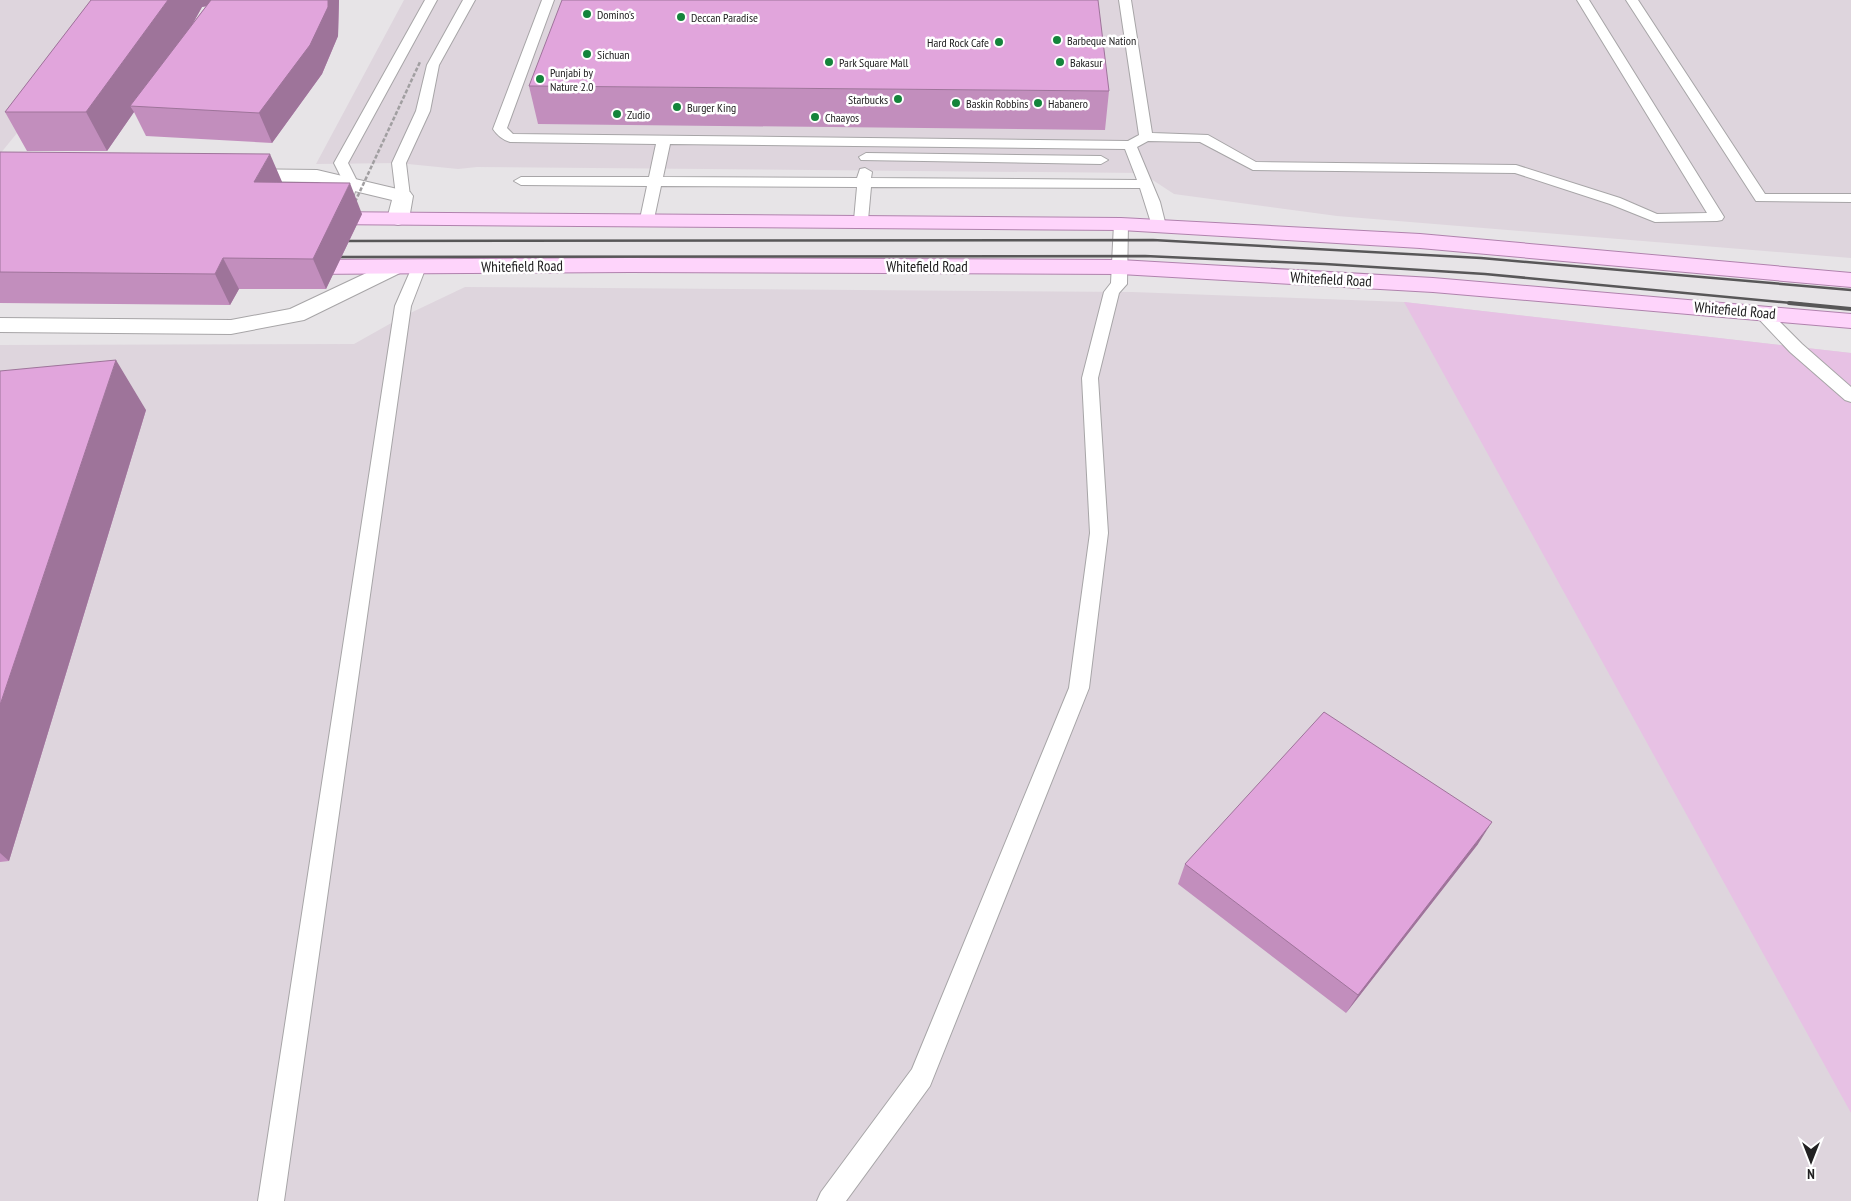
<svg xmlns="http://www.w3.org/2000/svg" width="1851" height="1201" viewBox="0 0 1851 1201" font-family="'PT Sans Narrow',sans-serif">
<style>
.built{fill:#ded5dd}
.green{fill:#e7c1e4}
.lines{fill:none;stroke-linecap:round;stroke-linejoin:round}
.service-casing{stroke:#a7a5a7;stroke-width:2}
.tertiary-casing{stroke:#a7a5a7;stroke-width:2}
.primary-casing{stroke:#b082ad;stroke-width:2}
.service{fill:#fff;fill-rule:evenodd}
.tertiary{fill:#fff;fill-rule:evenodd}
.primary{fill:#fed4fb;fill-rule:evenodd}
.rail-far1{stroke:#585758;stroke-width:2.5}
.rail{stroke:#585758;stroke-width:4}
.path-bridge{stroke:#a19fa1;stroke-width:2.5;stroke-dasharray:4 2;stroke-linecap:butt}
.wall{fill:#c28ebd;fill-rule:evenodd}
.shaded-wall{fill:#9e749a}
.building{fill:#e1a5dc;stroke:#9e749a}
.poi-dot{fill:#14843b;stroke:#fff;stroke-width:2}
.labels{text-anchor:middle;dominant-baseline:central;stroke-width:5;stroke-linejoin:round;paint-order:stroke}
.far-poi-label{font-size:12px;fill:#222122;stroke:#fff;text-anchor:start}
.street-label{font-size:15px;fill:#222122;stroke:#fff}
</style>
<rect width="100%" height="100%" fill="#e7e4e7"/>
<!-- built -->
<path class="built" d="M0 0H125L0 154Z
M404 0H1851V258L1337 216 1174 194 1142 173 477 167 458 169 398 163 316 164Z
M465 287 1132 292 1404 302 1851 353V1201H0V345L354 344 402 317Z"/>
<!-- green -->
<path class="green" d="M1404 302 1851 353V1113Z"/>
<g class="lines">
<!-- service casing -->
<g class="service-casing">
<path id="service" d="M425 0H437L348 163 358 183 351 203H341L339 200 344 183 334 163Z
M463 0H475L439 65 430 111 406 163 410 196 408 199H398L396 196 392 163 416 111 427 65Z
M542 0H554L507 128 513 134 1128 141 1139 135 1119 0H1131L1152 133 1208 135 1256 162 1516 165 1620 198 1657 214 1707 213 1577 0H1589L1724 217 1722 220 1717 221 1655 222 1610 204 1515 173 1253 170 1200 142 1148 141 1137 147 1160 202 1166 226 1164 229H1154L1152 226 1140 188 871 187 868 220 866 223H856L854 220 857 187 661 186 654 219 652 222H642L640 219 647 186 521 185 514 181 521 177H649L656 144 510 142C503 140 497 135 493 129ZM670 144 1125 149 1137 180 871 178 872 172 865 168 860 169 857 178 663 177Z
M1626 0H1638L1765 194H1851V202L1756 201Z
M866 153 1101 156 1108 160 1101 164 861 160 859 157Z
M1121 220 1126 221 1128 224 1127 284 1119 293 1098 378 1108 533 1089 688 930 1086 846 1201H817L821 1192 912 1069 1069 688 1090 533 1082 378 1104 292 1111 283 1114 224 1116 221Z
M419 262 424 264 426 267 411 306 284 1201H258L395 306 412 267 414 264Z
M1761 307 1766 308 1802 344 1851 387V402L1845 400 1790 352 1756 316 1753 312 1756 308Z"/>
</g>
<!-- tertiary casing -->
<g class="tertiary-casing">
<path id="tertiary" d="M241 169 317 170 410 192 413 196 409 219 405 223 398 225 391 223 387 219 392 200 317 182 241 181 234 179 231 175 234 171Z
M394 260 402 262 405 267 402 272 304 320 231 334 0 332V318L231 320 290 309Z"/>
</g>
<!-- primary casing -->
<g class="primary-casing">
<path id="primary" d="M322 212 1121 218 1420 234 1851 273V287L1420 248 1121 230 322 224 315 222 311 218 315 214Z
M630 258 1120 260 1433 278 1851 314V328L1433 292 1120 274 630 272 300 274 292 272 289 267 292 262 300 260Z"/>
</g>
<!-- service -->
<use href="#service" class="service"/>
<!-- tertiary -->
<use href="#tertiary" class="tertiary"/>
<!-- primary -->
<use href="#primary" class="primary"/>
<!-- rail-far1 -->
<path class="rail-far1" d="M335 241 1153 240 1481 258 1851 290
M328 257 1145 256 1325 264 1485 274 1802 304"/>
<!-- rail -->
<path class="rail" d="M1789 303 1851 309"/>
<!-- path-bridge -->
<path class="path-bridge" d="M355 202 420 62"/>
</g>
<!-- wall -->
<path class="wall" d="M91 0H339L338 36 322 74 272 143 146 136 134 112 107 151H27L5 112ZM206 6 193 23 202 7Z
M529 86 1109 91 1105 130 538 124Z
M0 152 282 183 362 214 326 289H239L230 305 0 303Z
M0 371 146 410 9 861 0 862Z
M1478 844 1346 1013 1178 884 1185 864Z"/>
<!-- shaded-wall -->
<path class="shaded-wall" d="M168 0H237L202 7 187 34 130 106 134 112 107 151 86 112Z
M328 0H339L338 36 322 74 272 143 259 113Z
M270 154 283 184 254 182Z
M350 183 362 214 326 289 313 259Z
M223 258 239 289 230 305 215 274Z
M116 360 146 410 9 861 0 853V705Z
M1492 822 1478 844 1346 1013 1358 995Z"/>
<!-- building -->
<path class="building" d="M91 0H168L86 112H5Z
M211 0H328V7L310 45 259 113 130 106Z
M562 0H1098L1109 91 529 86Z
M0 152 270 154 254 182 350 183 313 259 223 258 215 274 0 272Z
M116 360 0 705V371Z
M1324 712 1492 822 1358 995 1185 864Z"/>
<!-- markers -->
<g class="poi-dot">
<circle cx="587" cy="14" r="5"/>
<circle cx="681" cy="17" r="5"/>
<circle cx="1057" cy="40" r="5"/>
<circle cx="999" cy="42" r="5"/>
<circle cx="587" cy="54" r="5"/>
<circle cx="829" cy="62" r="5"/>
<circle cx="1060" cy="62" r="5"/>
<circle cx="540" cy="79" r="5"/>
<circle cx="898" cy="99" r="5"/>
<circle cx="956" cy="103" r="5"/>
<circle cx="1038" cy="103" r="5"/>
<circle cx="677" cy="107" r="5"/>
<circle cx="617" cy="114" r="5"/>
<circle cx="815" cy="117" r="5"/>
</g>
<g class="labels">
<!-- far-poi labels -->
<g class="far-poi-label">
<text x="597" y="14">Domino's</text>
<text x="691" y="17">Deccan Paradise</text>
<text x="1067" y="40">Barbeque Nation</text>
<text x="989" y="42" text-anchor="end">Hard Rock Cafe</text>
<text x="597" y="54">Sichuan</text>
<text x="839" y="62">Park Square Mall</text>
<text x="1070" y="62">Bakasur</text>
<text x="550" y="72">Punjabi by<tspan x="550" dy="14">Nature 2.0</tspan></text>
<text x="888" y="99" text-anchor="end">Starbucks</text>
<text x="966" y="103">Baskin Robbins</text>
<text x="1048" y="103">Habanero</text>
<text x="687" y="107">Burger King</text>
<text x="627" y="114">Zudio</text>
<text x="825" y="117">Chaayos</text>
</g>
<!-- street labels -->
<g class="street-label">
<text transform="translate(522 266) rotate(-1)">Whitefield Road</text>
<text x="927" y="266">Whitefield Road</text>
<text transform="translate(1331 279) rotate(3)">Whitefield Road</text>
<text transform="translate(1735 310) rotate(5)">Whitefield Road</text>
</g>
</g>
<!-- north arrow -->
<g transform="translate(1811 1161) rotate(180)" stroke="#ffffff" stroke-width="4" paint-order="stroke">
<path d="M0-4L9 19L0 12L-9 19Z" fill="#222122"/>
<text y="-8" font-size="14" font-weight="bold" text-anchor="middle" fill="#222122">N</text>
</g>
</svg>
